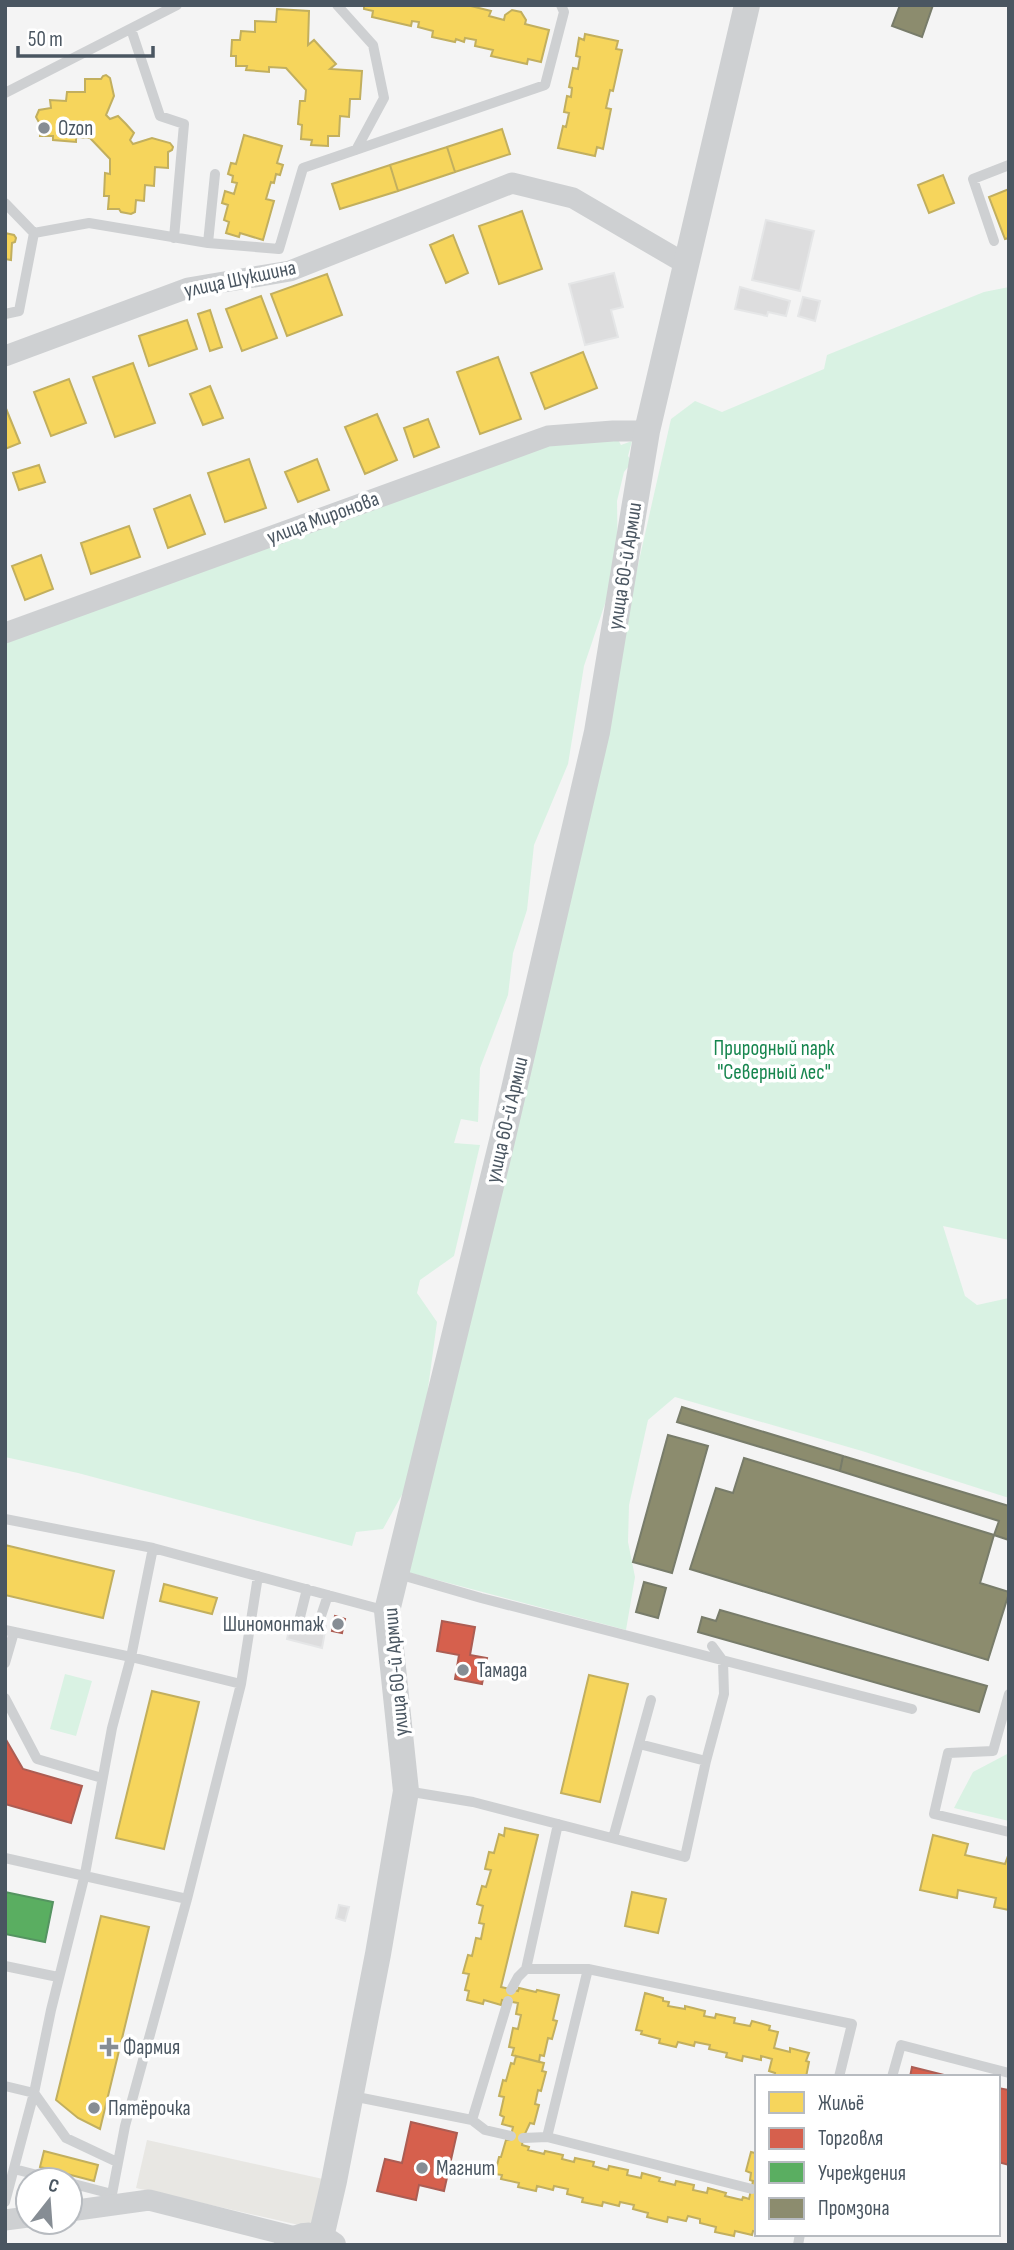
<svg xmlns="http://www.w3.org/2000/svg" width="1014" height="2250" viewBox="0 0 1014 2250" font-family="'Sofia Sans Condensed',sans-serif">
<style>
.commercial{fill:#e8e7e3}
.green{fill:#d9f2e3}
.homes{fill:#f6d55c;stroke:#c2af5e;stroke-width:2}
.shops{fill:#d6604d;stroke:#ac5d53;stroke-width:2}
.public{fill:#5aae61;stroke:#559461;stroke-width:2}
.industry{fill:#8c8c6e;stroke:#787c6a;stroke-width:2}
.building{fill:#ddddde;stroke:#e5e6e7;stroke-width:2}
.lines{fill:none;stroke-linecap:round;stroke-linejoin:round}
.service{stroke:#ced0d2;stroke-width:10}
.minor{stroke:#ced0d2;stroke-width:21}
.tertiary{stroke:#ced0d2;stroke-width:26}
.poi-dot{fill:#868d94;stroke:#fff;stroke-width:2.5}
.labels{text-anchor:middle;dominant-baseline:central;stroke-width:7;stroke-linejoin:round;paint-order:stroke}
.poi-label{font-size:21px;fill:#4a5661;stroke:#fff;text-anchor:start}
.street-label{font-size:21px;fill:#4a5661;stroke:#fff}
.park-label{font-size:21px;fill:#17864f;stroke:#fff}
</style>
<rect width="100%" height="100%" fill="#f4f4f4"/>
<!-- commercial -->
<path class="commercial" d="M147 2140 323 2179 312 2228 136 2188Z"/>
<!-- green -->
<path class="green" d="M1009 287V1240L943 1226 965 1296 977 1305 1009 1298V1498L862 1451 675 1397 648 1420 629 1505 628 1542 635 1577 626 1630 407 1572 517 1101 671 419 695 401 722 412 824 369 827 355 984 292Z
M613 431 621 445 632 441 628 456 632 462 624 472 617 501 618 565 584 666 568 764 534 845 527 910 513 953 508 995 480 1068 478 1122 461 1119 454 1143 480 1145 454 1256 420 1280 417 1293 437 1322 426 1403 404 1491 383 1529 356 1532 352 1546 78 1473 5 1457V633L548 436Z
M65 1674 92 1681 76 1736 50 1729Z
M1009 1753V1821L954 1808 973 1772Z"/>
<!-- homes -->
<path class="homes" d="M364 5H467L491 11 489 16 504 20 505 15 512 10 521 12 526 20 525 24 549 30 541 62 528 59 527 64 491 56 493 50 475 46 476 40 465 38 464 42 456 39 455 42 432 37 433 31 418 27 419 22 412 21 411 26 372 17 373 11 364 9Z
M277 9 309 11 308 45 314 40 336 64 330 69 362 71 360 99H350L349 117 340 116 339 136H328V146L311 145 312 140 301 139 302 125 298 124 300 101H305L306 90 286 68 269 67V72L246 70 247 66H236V56H231L232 40H240L241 31 255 32V21L276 22Z
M585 34 618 41 616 49 622 50 613 91 610 90 606 108 611 109 603 149 597 147 595 156 558 148 563 126 566 127 569 113 564 112 567 96 571 97 572 88 569 87 573 68 578 69 580 57 576 56 579 38 584 40Z
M106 75 110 78 114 96 106 115 110 119 118 116 126 124 134 133 130 140 133 144 152 138 170 143 173 147 172 150 168 152V168L155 167 154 186 145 185 144 201 136 200 135 212 131 214 121 212 119 209H108L109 196H104L105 173 110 174V159L90 138 76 137V142L53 140V136H40L41 126 36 117 39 110 51 108 50 100 66 101 67 92H85V79H101L103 76Z
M502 129 510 154 455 172 447 147Z
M244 135 282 146 277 163 283 165 280 175 276 174 274 183 271 182 266 199 274 201 263 240 240 233 239 237 226 233 229 222 224 220 228 205 222 203 225 191 234 194 237 183 232 182 233 176 228 174 231 163 236 164Z
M447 147 455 172 398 191 390 165Z
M390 165 398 191 340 209 332 184Z
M943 175 954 203 929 213 918 185Z
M1009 189V238L1005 239 989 197Z
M522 211 542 269 499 284 479 226Z
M5 233 14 235 16 238 15 242 12 243 11 260 5 259Z
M453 235 468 273 446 283 430 245Z
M327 274 342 315 287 336 271 294Z
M261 296 277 338 242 351 226 309Z
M210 310 222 347 210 351 198 314Z
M187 320 197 349 149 366 139 336Z
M583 352 597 388 545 409 531 373Z
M498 357 521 419 480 434 457 372Z
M133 363 155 423 115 437 93 377Z
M69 379 86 423 51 436 34 392Z
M210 386 223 418 203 425 190 394Z
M5 406 20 443 5 449Z
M377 414 397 460 365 474 345 427Z
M428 419 439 447 414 457 404 428Z
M249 459 266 508 225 522 208 473Z
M317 459 329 490 298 502 285 472Z
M39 465 45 482 19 490 13 473Z
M190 495 205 534 168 548 154 509Z
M129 526 140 557 91 574 81 543Z
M41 555 53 589 25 600 12 566Z
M5 1545 114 1571 103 1618 5 1595Z
M164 1584 217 1598 212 1614 160 1601Z
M589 1675 628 1684 600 1802 561 1793Z
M152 1691 199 1702 164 1849 116 1838Z
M505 1828 538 1835 501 1987 518 1991 519 1988 536 1992 537 1990 559 1995 553 2020 557 2021 552 2039 548 2038 544 2056 540 2055 539 2062 512 2055 514 2048 509 2047 513 2028 518 2029 521 2015 516 2014 518 2003 502 2000 501 2005 484 2000 483 2004 467 2000 469 1991 465 1990 469 1974 463 1973 468 1955 472 1956 476 1938 481 1939 484 1924 479 1923 483 1906 477 1904 482 1886 486 1887 491 1870 485 1869 489 1852 494 1853 499 1834 504 1836Z
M933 1835 968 1844 965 1855 1005 1864 1009 1853V1910L994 1907 996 1898 958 1890 957 1898 920 1890Z
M632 1892 666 1899 658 1933 625 1926Z
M101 1916 149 1927 100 2129 78 2118 56 2100Z
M645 1993 663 1998V2001L669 2002 668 2006 685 2009V2006L705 2011 704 2016 715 2018 716 2014 735 2018 734 2023 750 2026 752 2021 770 2026 769 2030 778 2032 774 2048 790 2052V2048L809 2053 806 2061 809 2062 806 2077H774L775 2073 769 2071 772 2059 761 2056V2060L743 2056 742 2061 726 2057 727 2053 709 2049 710 2045 695 2042 694 2046 678 2042 676 2047 659 2043 660 2039 641 2034 642 2031 636 2030Z
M516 2056 544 2063 542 2071 546 2072 541 2091 538 2090 535 2104 539 2105 534 2124 530 2123 523 2138 522 2145 529 2147 528 2150 544 2154 545 2151 563 2155 562 2159 574 2162 575 2158 594 2162 593 2166 608 2170 609 2166 628 2170 627 2175 641 2178 642 2173 660 2178 659 2181 675 2185 676 2181 694 2185 693 2190 707 2193 708 2188 726 2193 725 2196 742 2200 743 2197 749 2199 753 2181 750 2180 751 2173 746 2171 751 2152 755 2153 757 2147V2232L753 2231 752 2235 735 2231 734 2236 715 2232 716 2227 700 2223V2219L688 2216 686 2221 668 2217 667 2222 647 2217 648 2213 633 2209 634 2205 620 2202 619 2206 603 2202 602 2206 582 2202 583 2198 567 2194 568 2189 554 2186 553 2190 537 2186 536 2191 518 2187 519 2183 501 2179 502 2175 495 2174 499 2157H501L506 2140H510L513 2127 502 2124 504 2117 500 2115 504 2097 499 2096 503 2080 506 2081 511 2063 514 2064Z
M44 2151 98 2165 94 2181 40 2167Z"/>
<!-- shops -->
<path class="shops" d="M335 1616 345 1619 342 1633 332 1631Z
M442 1621 475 1627 470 1655 487 1658 482 1684 455 1679 459 1655 437 1651Z
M5 1738 23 1769 82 1786 71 1823 5 1804Z
M912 2067 952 2077H910Z
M998 2088 1009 2090V2165L998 2162Z
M411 2122 457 2133 444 2191 419 2185 416 2200 377 2191 385 2159 402 2163Z"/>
<!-- public -->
<path class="public" d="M5 1892 53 1902 45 1942 5 1934Z"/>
<!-- industry -->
<path class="industry" d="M900 5H933L922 37 892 26Z
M682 1407 843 1456 840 1471 677 1422Z
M668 1435 708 1446 672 1573 633 1562Z
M843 1456 1009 1506V1540L994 1535 999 1521 840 1471Z
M744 1458 994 1535 980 1583 1009 1592V1593L988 1660 690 1569 716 1488 733 1493Z
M644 1582 666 1588 658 1618 636 1612Z
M720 1610 987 1686 979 1712 698 1632 702 1617 716 1621Z"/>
<!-- building -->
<path class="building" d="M766 220 814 231 800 291 752 280Z
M614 273 623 307 611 310 618 337 585 345 569 284Z
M740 287 790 301 786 316 768 312 767 316 735 309Z
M803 297 820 301 815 321 798 316Z
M292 1619 326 1626 322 1648 287 1639Z
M339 1905 349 1907 345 1921 336 1918Z"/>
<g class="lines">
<!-- service -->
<path class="service" d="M337 5 373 45 384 98 356 150
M131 29 160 116 184 124 174 238
M5 93 177 5
M215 174 208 243 279 249 303 168 545 85 564 12 561 5
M5 203 34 233 19 311 5 314
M34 233 89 223 208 243
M994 241 973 179 1009 165
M5 1519 153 1548 387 1611
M398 1574 481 1598 912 1709
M299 1621 307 1589
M318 1625 328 1595
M5 1630 131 1657 153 1548
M5 1663 14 1632
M1009 1694 993 1751 948 1753 934 1814 1009 1832
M5 1698 37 1759 102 1778
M639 1744 706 1761
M406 1791 473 1802 685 1857 706 1761 724 1694 723 1661 712 1646
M613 1838 651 1700
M5 1858 187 1899 241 1684 258 1576
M5 1966 58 1977
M526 1969H588L852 2024 839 2077
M511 1990 518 1977 526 1969 558 1824
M892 2077 901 2045 1009 2073
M5 2086 34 2093 66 2138 117 2162
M352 2096 472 2120 485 2130 511 2136
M472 2120 508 2001
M547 2137 588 1969
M523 2138 547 2137 752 2189
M14 2169 57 2180
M70 2183 112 2194 125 2126 187 1899
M5 2202 34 2093 51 2010 85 1874 112 1728 131 1657 241 1684
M798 2245 800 2234"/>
<!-- minor -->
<path class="minor" d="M5 356 188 288 290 271 512 183 573 198 686 264
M5 633 548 436 613 431H647
M70 2211 149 2200 295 2237
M5 2220 28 2217"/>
<!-- tertiary -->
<path class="tertiary" d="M321 2237 334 2181 378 1954 406 1791 387 1611 502 1141 597 732 647 431 747 5
M287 2245C301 2232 318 2233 333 2245"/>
</g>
<!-- markers -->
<g class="poi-dot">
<circle cx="44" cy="128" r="7"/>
<circle cx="338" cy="1624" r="7"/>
<circle cx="463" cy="1670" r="7"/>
<path d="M105.5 2036.5h7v7h7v7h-7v7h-7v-7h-7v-7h7z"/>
<circle cx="94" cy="2108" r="7"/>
<circle cx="422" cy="2168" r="7"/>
</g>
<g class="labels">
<!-- poi labels -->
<g class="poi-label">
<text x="58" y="128">Ozon</text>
<text x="324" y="1624" text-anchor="end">Шиномонтаж</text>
<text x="477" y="1670">Тамада</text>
<text x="123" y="2047">Фармия</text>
<text x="108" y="2108">Пятёрочка</text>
<text x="436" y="2168">Магнит</text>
</g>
<!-- street labels -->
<g class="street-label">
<text transform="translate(240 279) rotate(-12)">улица Шукшина</text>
<text transform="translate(323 518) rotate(-20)">улица Миронова</text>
<text transform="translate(625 566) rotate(-81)">улица 60-й Армии</text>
<text transform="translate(507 1120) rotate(-77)">улица 60-й Армии</text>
<text transform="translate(396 1672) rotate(-95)">улица 60-й Армии</text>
</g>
<!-- park labels -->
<g class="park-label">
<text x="774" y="1048">Природный парк<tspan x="774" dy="24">"Северный лес"</tspan></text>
</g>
</g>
<!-- border -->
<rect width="1014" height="2250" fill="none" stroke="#4a5661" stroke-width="14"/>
<!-- legend -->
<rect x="755" y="2075" width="245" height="161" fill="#ffffff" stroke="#b7bbc0" stroke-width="2"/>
<rect x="769" y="2092" width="35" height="21" fill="#f6d55c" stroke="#b7bbc0" stroke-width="2"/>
<text x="818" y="2110" font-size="21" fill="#4a5661">Жильё</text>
<rect x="769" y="2128" width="35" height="21" fill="#d6604d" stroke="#b7bbc0" stroke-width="2"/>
<text x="818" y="2145" font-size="21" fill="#4a5661">Торговля</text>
<rect x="769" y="2162" width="35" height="21" fill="#5aae61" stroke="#b7bbc0" stroke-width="2"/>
<text x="818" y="2180" font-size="21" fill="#4a5661">Учреждения</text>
<rect x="769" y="2198" width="35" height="21" fill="#8c8c6e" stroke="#b7bbc0" stroke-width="2"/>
<text x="818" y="2215" font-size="21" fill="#4a5661">Промзона</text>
<!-- north arrow -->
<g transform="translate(49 2201) rotate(17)"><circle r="33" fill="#ffffff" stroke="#b7bbc0" stroke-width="2"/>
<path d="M0-5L12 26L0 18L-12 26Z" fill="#868d94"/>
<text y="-10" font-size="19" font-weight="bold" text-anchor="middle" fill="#4a5661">С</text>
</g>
<!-- scale -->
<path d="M18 46v10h135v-10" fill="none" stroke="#4a5661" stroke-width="3.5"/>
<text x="28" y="46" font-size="21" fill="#4a5661" stroke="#ffffff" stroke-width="5" paint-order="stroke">50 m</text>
</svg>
